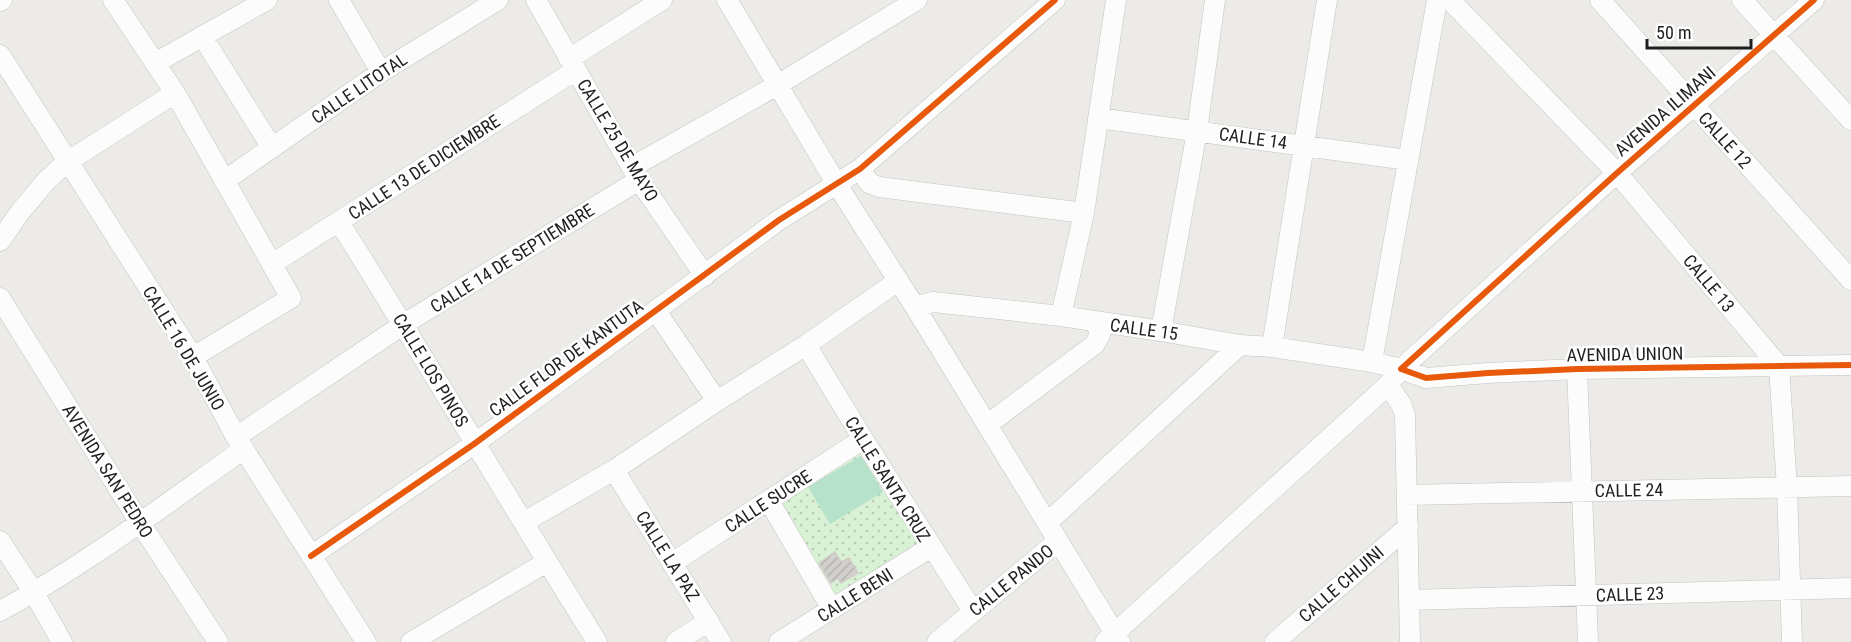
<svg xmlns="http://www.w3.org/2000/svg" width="1851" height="642" viewBox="0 0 1851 642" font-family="'Roboto Condensed',sans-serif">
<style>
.park{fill:url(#park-dots)}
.pitch{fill:#b6e1ca}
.building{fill:url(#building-hatch);stroke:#d0ccc9;stroke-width:1.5}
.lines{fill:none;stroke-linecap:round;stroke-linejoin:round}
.minor-casing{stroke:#c4c3c2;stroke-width:21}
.minor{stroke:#fcfcfc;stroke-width:20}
.cycleway-casing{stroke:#fff;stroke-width:10}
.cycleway{stroke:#e8590c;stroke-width:6}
.labels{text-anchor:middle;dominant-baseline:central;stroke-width:5;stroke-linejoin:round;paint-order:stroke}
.street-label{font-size:18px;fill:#1f1f1f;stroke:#fff}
</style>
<defs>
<pattern id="park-dots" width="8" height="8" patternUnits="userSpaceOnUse" patternTransform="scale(1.5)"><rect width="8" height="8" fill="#d9f1d5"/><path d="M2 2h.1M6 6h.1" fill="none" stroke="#baceb6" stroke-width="1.8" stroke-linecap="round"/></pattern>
<pattern id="building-hatch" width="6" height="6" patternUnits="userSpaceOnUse" patternTransform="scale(1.5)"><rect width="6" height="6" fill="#d2d0cd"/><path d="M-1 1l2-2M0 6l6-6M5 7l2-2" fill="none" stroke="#b4b2b0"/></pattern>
</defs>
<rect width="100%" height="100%" fill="#edebe8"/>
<!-- park -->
<path class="park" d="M863 449 922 545 834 598 777 503Z"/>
<!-- pitch -->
<path class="pitch" d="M861 456 883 492 830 524 808 487Z"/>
<!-- building -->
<path class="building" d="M835 552 841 562 849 558 858 573 841 583 838 578 831 583 819 563Z"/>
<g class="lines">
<!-- minor casing -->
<g class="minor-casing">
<path id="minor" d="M113 0 175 93 291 298 193 357
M339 0 381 72
M536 0 639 180 705 276
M727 0 836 183 915 307 1120 642
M1450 0 1617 173 1779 366 1787 488 1792 642
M1600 0 1851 280
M1742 0 1851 120
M1814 0 1617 173 1401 369 1426 378 1488 373 1577 369 1851 365
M0 1 2 0
M202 36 272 148
M0 55 193 357 236 437 366 642
M569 59 662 0
M155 63 267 0
M1098 118 1408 160
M632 167 779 84 917 0
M860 169 869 183 879 187 1084 213
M224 181 381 72 498 0
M339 222C427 361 510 503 597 642
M0 241 20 212 47 180 67 162 175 93
M272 264 576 70
M0 298 140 523 218 642
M915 307 933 302 1061 316 1161 331 1240 345 1272 347 1372 362 1401 369 1388 385 1105 642
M656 311 717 401
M1061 316 1084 213 1116 0
M1161 331 1197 131 1215 0
M806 345 863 439 973 611
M1272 347 1327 0
M1372 362 1437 0
M1577 369 1588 642
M1388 385 1401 404 1405 415 1410 642
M987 425 1094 345 1100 335 1096 322
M236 437 404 324 639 180
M614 470 721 642
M1407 495 1851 486
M769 501 832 609
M524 522 614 470 717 401 806 345 898 281
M1047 523 1240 345
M0 541 34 593 62 642
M311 556 474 444 779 220 860 169 1055 0
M672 563 863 439
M1409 600 1851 588
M0 611C86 565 164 505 244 449
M411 642 547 562
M676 642 709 621
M779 642 931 547
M937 642 1058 541
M1275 642 1408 527"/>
</g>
<!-- minor -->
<use href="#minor" class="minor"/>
<!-- cycleway casing -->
<g class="cycleway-casing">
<path id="cycleway" d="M1814 0 1617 173 1401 369 1426 378 1488 373 1577 369 1851 365
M311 556 474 444 779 220 860 169 1055 0"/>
</g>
<!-- cycleway -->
<use href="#cycleway" class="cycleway"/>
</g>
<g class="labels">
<!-- street labels -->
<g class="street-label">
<text transform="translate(359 88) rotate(-34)">CALLE LITOTAL</text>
<text transform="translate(1665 111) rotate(-41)">AVENIDA ILIMANI</text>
<text transform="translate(1253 138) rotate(8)">CALLE 14</text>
<text transform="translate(618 140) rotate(59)">CALLE 25 DE MAYO</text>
<text transform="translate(1725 140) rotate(48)">CALLE 12</text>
<text transform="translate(424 167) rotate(-33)">CALLE 13 DE DICIEMBRE</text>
<text transform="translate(512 258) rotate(-32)">CALLE 14 DE SEPTIEMBRE</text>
<text transform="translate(1709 283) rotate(50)">CALLE 13</text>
<text transform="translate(1144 329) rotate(8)">CALLE 15</text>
<text transform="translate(184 348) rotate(59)">CALLE 16 DE JUNIO</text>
<text transform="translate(1625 354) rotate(-1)">AVENIDA UNION</text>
<text transform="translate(566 358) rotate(-36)">CALLE FLOR DE KANTUTA</text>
<text transform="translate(431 370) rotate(59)">CALLE LOS PINOS</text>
<text transform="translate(108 471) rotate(58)">AVENIDA SAN PEDRO</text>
<text transform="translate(888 479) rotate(58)">CALLE SANTA CRUZ</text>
<text transform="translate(1629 490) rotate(-1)">CALLE 24</text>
<text transform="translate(768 501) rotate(-33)">CALLE SUCRE</text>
<text transform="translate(668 556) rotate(58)">CALLE LA PAZ</text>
<text transform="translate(1011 580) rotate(-39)">CALLE PANDO</text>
<text transform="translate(1341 584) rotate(-41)">CALLE CHIJINI</text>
<text transform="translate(1630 594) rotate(-2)">CALLE 23</text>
<text transform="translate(855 595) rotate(-32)">CALLE BENI</text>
</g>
</g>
<!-- scale -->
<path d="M1647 39v9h104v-9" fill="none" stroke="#1f1f1f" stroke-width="3"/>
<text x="1656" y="39" font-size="18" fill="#1f1f1f" stroke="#ffffff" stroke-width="4.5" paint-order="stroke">50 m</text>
</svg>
